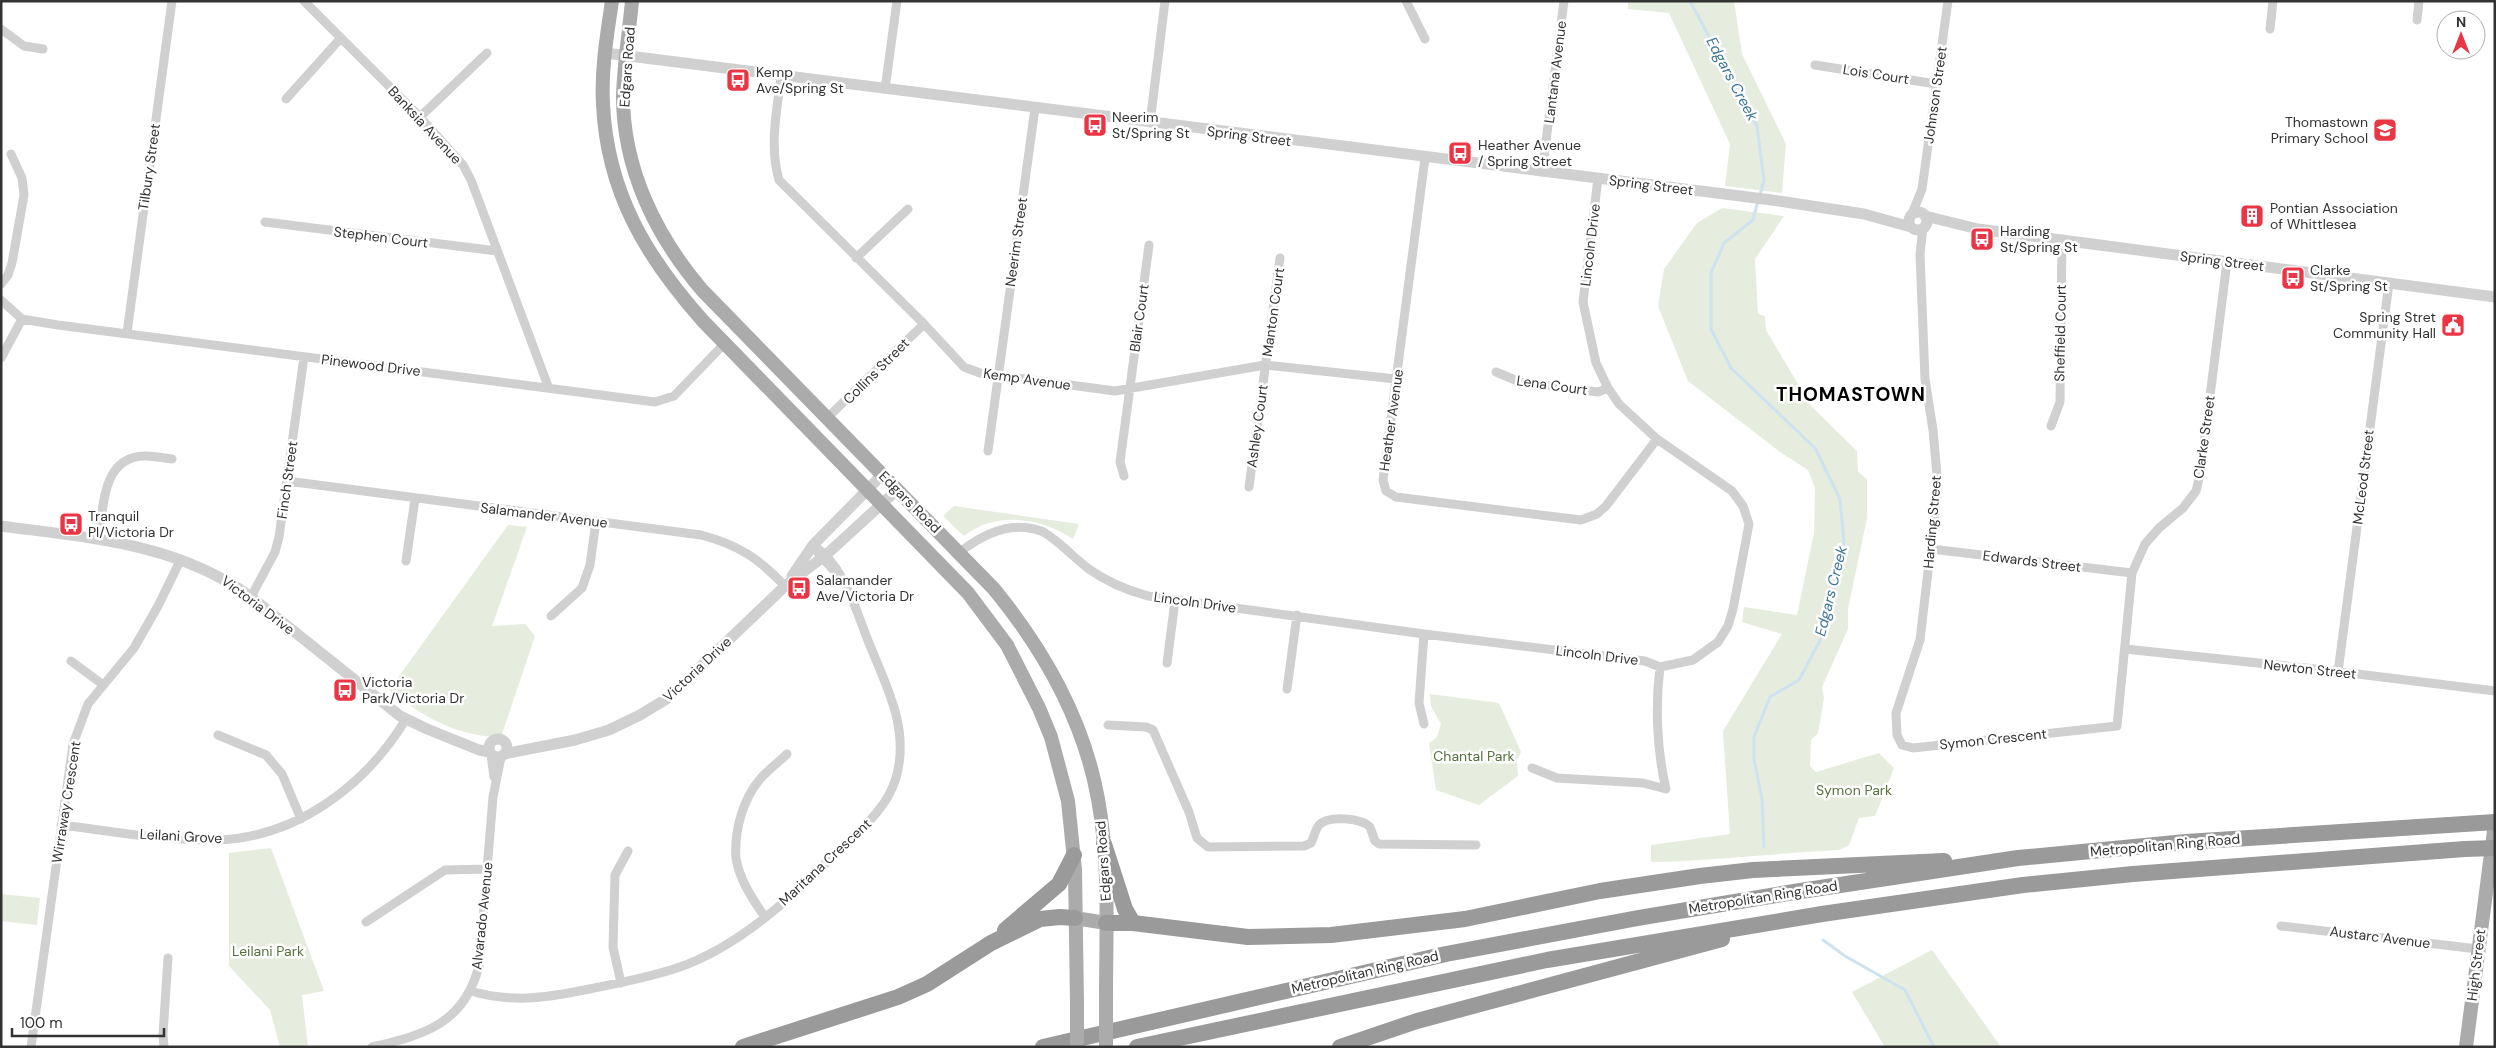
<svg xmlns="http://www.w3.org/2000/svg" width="2496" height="1048" viewBox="0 0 2496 1048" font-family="'DM Sans',sans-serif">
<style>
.green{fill:#e6ecde}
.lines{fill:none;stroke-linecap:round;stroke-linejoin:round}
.stream{stroke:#cee2ef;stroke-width:3}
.minor{stroke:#d0d0d0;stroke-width:9}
.tertiary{stroke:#d0d0d0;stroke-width:11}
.primary{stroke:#ababab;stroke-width:14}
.motorway{stroke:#9a9a9a;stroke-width:16}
.primary-bridge{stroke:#ababab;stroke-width:14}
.motorway-bridge{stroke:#9a9a9a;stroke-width:16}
.labels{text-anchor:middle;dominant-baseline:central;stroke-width:5;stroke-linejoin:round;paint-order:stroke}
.street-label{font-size:14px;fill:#333;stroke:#fff}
.poi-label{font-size:14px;fill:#333;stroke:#fff;text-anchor:start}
.park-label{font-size:14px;fill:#56713e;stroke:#fff}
.water-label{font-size:15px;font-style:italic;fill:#3d7699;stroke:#fff}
.district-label{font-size:19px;font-weight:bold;letter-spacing:1px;fill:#000;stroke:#fff}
</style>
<rect width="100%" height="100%" fill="#fff"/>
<!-- green -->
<path class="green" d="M1628 1H1734L1742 54 1786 144 1782 193 1725 186 1730 144 1669 13 1628 9Z
M1722 208 1784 216 1755 259 1758 314 1765 316 1766 330 1811 406 1857 451 1858 472 1867 479V518L1848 609V629L1822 687 1824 698 1818 733 1811 740 1810 766 1816 772 1879 753 1894 768 1875 816 1859 818 1849 845 1839 850C1776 853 1714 861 1651 862V845L1730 834 1723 731 1782 634 1742 622 1744 607 1797 615 1814 533 1815 488 1808 470 1780 452 1688 381 1658 306 1664 269 1697 223Z
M954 506 1079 524 1073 539C1041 518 996 510 964 536L943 516Z
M508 525 527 527 492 626 525 624 535 636 501 737C457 737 422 716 389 690Z
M1430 694 1499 703 1521 752 1517 760 1518 776 1479 805 1436 790 1429 743 1437 737 1441 724 1431 706Z
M271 848 324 991 302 995 308 1047H280L270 1010 229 966V853Z
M1 894 40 898 37 925 1 921Z
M1932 950 2001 1047H1885L1852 992Z"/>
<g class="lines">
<!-- stream -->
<path class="stream" d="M1690 1 1757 126 1764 180 1760 195
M1758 201 1753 220 1724 243 1711 273V329L1731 368 1815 448 1840 499 1844 542 1824 633 1799 680 1770 697 1754 737V759L1762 799 1764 847
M1823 940 1845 956 1905 990 1934 1047"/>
<!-- minor -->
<path class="minor" d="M304 1 420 117 463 165 471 180 548 386
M1406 1 1425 39
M2417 20 2419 1
M1 29 24 46 43 49
M2270 29 2273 1
M1815 65 1936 84
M781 76C777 111 769 145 779 180L924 324 964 367 980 373 1115 391 1265 365 1396 379
M885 89 897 1
M286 99 340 39
M420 117 487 53
M1150 123 1165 1
M1425 158 1383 480 1386 491 1396 497 1581 520 1597 514 1606 506 1657 439
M1542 172 1564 1
M1912 214 1922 189 1948 1
M265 222 497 251
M1923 227 1920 254 1925 379 1933 430 1938 486 1920 640 1896 713 1897 735 1902 745 1913 748 2117 726 2132 573 2145 544 2159 528 2183 508 2196 491 2200 475 2227 262
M856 258 908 209
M1 284 8 275 12 263 24 195 22 178 11 154
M1 300 22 319 58 325 655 402 674 396 725 343
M127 333 172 1
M1 358 22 319
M1496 372 1520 382 1598 392 1608 388
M827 418 924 324
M2051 426 2060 402 2062 240
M988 451 1035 108
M1124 476 1120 462 1149 245
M287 481 701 535C739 545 758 558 785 586
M1249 487 1280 258
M99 539C103 508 102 456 145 456 154 456 163 458 172 459
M1931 549 2132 573
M960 552C983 534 1011 520 1041 531 1054 536 1076 560 1089 569 1107 582 1126 590 1148 596L1424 634 1645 661 1660 667 1693 660 1718 642 1728 626 1733 609 1749 524 1743 506 1732 491 1657 439 1619 404 1608 388 1596 363 1583 302 1598 178
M818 553 838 575
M406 561 415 499
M251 597 275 552 279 537 304 357
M551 616 582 588 590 565 596 521
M2125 649 2325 670 2495 691
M71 661 102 684
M1167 663 1175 601
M2338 672 2389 283
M1287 689 1297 615
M1424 724 1419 703 1424 634
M1108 725 1146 727 1153 730 1189 812 1197 838 1208 847 1304 846 1311 843C1314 837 1315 830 1319 825 1328 815 1362 818 1370 827L1375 841 1379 844 1476 845
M218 735 266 755 282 774 301 819
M491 755 494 777
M1532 768 1557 778 1643 783 1666 789C1657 751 1655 706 1660 667
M61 825C112 831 165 841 216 840 297 838 366 785 406 719
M765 917C753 900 739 879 736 858 734 831 743 798 761 778 769 769 779 762 787 754
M366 922 445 870 487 869
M2281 926 2478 949
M621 983 613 947 615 875 628 851
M471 991C511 1003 544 998 584 990 615 984 647 978 677 968 739 947 792 897 837 852 859 831 887 809 896 778 910 729 887 688 869 643 855 609 845 566 813 545
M31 1047 73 744 88 704 134 648 158 606 181 559
M164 1047 163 1034 168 958
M372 1047C424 1035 464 1024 479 966L493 797 501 757"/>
<!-- tertiary -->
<path class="tertiary" d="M605 53 1772 200 1864 214 1911 227
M1909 221a9 9 0 1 1 18 0a9 9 0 1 1-18 0Z
M1925 216 1978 229 2495 297
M1 526C91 538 176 543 251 597L400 716 427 729 479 750 490 752
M792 576 813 545 883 474
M489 748a9 9 0 1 1 18 0a9 9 0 1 1-18 0Z
M504 754 575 740 609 730 640 715 668 698 785 586 827 554 898 489"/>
<!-- primary -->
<path class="primary" d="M612 1C607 35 601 70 603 104 607 192 646 257 703 321L968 593 1007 645 1039 708 1051 737 1068 801 1075 870 1077 1003
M632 1C629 33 624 64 623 96 623 169 656 236 702 290L994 589C1044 650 1084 721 1098 799 1110 864 1106 931 1106 997
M1075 918 1106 923
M2466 1047 2495 823"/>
<!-- motorway -->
<path class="motorway" d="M1104 844 1125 909 1133 923
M1106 923H1133L1248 937 1331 935 1465 919 1600 891 1700 876 1753 870 1944 861
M1005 930 1059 884 1074 855
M743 1047 898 997 927 984 991 943 1040 919 1060 917 1075 918
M1043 1047 1446 954 1638 918 1794 892 2018 858 2186 842 2495 822
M1137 1047 1547 960 1822 914 2023 885 2133 874 2465 849
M1340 1047 1417 1021 1722 939"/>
<!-- primary-bridge -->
<path class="primary-bridge" d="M1077 1047V1003
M1106 1047V997"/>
<!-- motorway-bridge -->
<path class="motorway-bridge" d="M2465 849 2495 848"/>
</g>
<!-- icons -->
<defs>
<g id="bus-square" transform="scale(1.25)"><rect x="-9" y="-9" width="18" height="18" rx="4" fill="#ea3544" stroke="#fff"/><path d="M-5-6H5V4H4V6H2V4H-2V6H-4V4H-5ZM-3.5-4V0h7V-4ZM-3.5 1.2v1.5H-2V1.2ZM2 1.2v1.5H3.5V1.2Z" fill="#fff"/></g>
<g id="school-square" transform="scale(1.25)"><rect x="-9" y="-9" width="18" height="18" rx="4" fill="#ea3544" stroke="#fff"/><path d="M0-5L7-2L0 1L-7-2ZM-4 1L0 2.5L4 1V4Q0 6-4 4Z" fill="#fff"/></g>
<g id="building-square" transform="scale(1.25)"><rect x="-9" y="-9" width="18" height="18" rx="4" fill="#ea3544" stroke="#fff"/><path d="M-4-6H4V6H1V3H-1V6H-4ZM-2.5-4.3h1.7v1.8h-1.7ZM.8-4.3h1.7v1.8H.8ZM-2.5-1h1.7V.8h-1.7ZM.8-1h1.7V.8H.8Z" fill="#fff"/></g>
<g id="civic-square" transform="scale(1.25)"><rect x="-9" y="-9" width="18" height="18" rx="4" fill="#ea3544" stroke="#fff"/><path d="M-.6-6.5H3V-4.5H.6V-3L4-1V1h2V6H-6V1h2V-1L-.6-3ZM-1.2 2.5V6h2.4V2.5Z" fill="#fff"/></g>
</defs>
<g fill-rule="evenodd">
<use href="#bus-square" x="738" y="80"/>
<use href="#bus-square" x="1095" y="125"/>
<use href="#school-square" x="2385" y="130"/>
<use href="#bus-square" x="1460" y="153"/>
<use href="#building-square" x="2252" y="216"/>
<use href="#bus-square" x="1982" y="239"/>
<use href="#bus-square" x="2293" y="278"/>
<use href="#civic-square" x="2453" y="325"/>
<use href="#bus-square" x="71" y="524"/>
<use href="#bus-square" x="799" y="588"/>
<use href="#bus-square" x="345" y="690"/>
</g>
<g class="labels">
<!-- street labels -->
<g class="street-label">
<text transform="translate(627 67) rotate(-86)">Edgars Road</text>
<text transform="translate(1555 72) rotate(-83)">Lantana Avenue</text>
<text transform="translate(1876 74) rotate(9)">Lois Court</text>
<text transform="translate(1935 95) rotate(-82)">Johnson Street</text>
<text transform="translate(425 125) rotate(47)">Banksia Avenue</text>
<text transform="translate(1249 136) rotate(7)">Spring Street</text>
<text transform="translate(149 167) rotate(-82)">Tilbury Street</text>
<text transform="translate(1651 185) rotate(7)">Spring Street</text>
<text transform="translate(381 237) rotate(7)">Stephen Court</text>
<text transform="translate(1016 242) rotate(-82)">Neerim Street</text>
<text transform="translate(1590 245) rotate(-83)">Lincoln Drive</text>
<text transform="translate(2222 261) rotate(7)">Spring Street</text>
<text transform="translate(1273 312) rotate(-82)">Manton Court</text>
<text transform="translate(1139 318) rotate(-82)">Blair Court</text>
<text transform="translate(2060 333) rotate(-89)">Sheffield Court</text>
<text transform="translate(371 365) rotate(7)">Pinewood Drive</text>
<text transform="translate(876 371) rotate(-45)">Collins Street</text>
<text transform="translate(1027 379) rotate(8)">Kemp Avenue</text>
<text transform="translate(1552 385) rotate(8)">Lena Court</text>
<text transform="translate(1391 420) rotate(-82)">Heather Avenue</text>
<text transform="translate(1257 426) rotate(-82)">Ashley Court</text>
<text transform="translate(2204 437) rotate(-82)">Clarke Street</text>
<text transform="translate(2363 477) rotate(-83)">McLeod Street</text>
<text transform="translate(287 480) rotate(-82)">Finch Street</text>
<text transform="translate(910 502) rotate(45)">Edgars Road</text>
<text transform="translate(544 515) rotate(7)">Salamander Avenue</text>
<text transform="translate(1932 522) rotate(-85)">Harding Street</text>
<text transform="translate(2032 561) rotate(7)">Edwards Street</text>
<text transform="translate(1195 602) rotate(8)">Lincoln Drive</text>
<text transform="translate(258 605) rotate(37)">Victoria Drive</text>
<text transform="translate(1597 655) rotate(7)">Lincoln Drive</text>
<text transform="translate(697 669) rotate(-43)">Victoria Drive</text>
<text transform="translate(2310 669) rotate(6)">Newton Street</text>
<text transform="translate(1993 739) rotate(-6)">Symon Crescent</text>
<text transform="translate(66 802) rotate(-81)">Wirraway Crescent</text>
<text transform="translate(181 836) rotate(3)">Leilani Grove</text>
<text transform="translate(2165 845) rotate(-5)">Metropolitan Ring Road</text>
<text transform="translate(1103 861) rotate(-94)">Edgars Road</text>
<text transform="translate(825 862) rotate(-43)">Maritana Crescent</text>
<text transform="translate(1763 897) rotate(-9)">Metropolitan Ring Road</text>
<text transform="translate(482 916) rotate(-84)">Alvarado Avenue</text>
<text transform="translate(2380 937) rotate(7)">Austarc Avenue</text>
<text transform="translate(2476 965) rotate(-83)">High Street</text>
<text transform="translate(1365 972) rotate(-13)">Metropolitan Ring Road</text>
</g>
<!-- poi labels -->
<g class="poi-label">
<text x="756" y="72">Kemp<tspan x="756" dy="16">Ave/Spring St</tspan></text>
<text x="1112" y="117">Neerim<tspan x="1112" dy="16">St/Spring St</tspan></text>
<text x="2368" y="122" text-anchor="end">Thomastown<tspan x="2368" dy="16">Primary School</tspan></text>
<text x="1478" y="145">Heather Avenue<tspan x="1478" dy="16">/ Spring Street</tspan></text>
<text x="2270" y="208">Pontian Association<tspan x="2270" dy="16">of Whittlesea</tspan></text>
<text x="2000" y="231">Harding<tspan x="2000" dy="16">St/Spring St</tspan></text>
<text x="2310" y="270">Clarke<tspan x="2310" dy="16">St/Spring St</tspan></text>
<text x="2436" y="317" text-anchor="end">Spring Stret<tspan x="2436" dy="16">Community Hall</tspan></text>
<text x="88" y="516">Tranquil<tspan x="88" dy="16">Pl/Victoria Dr</tspan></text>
<text x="816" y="580">Salamander<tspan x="816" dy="16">Ave/Victoria Dr</tspan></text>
<text x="362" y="682">Victoria<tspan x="362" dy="16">Park/Victoria Dr</tspan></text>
</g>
<!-- park labels -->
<g class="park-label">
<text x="1474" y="756">Chantal Park</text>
<text x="1854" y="790">Symon Park</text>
<text x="268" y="951">Leilani Park</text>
</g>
<!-- water labels -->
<g class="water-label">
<text transform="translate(1732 79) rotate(62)">Edgars Creek</text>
<text transform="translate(1831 591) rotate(-76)">Edgars Creek</text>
</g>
<!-- district labels -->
<g class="district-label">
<text x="1851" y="394">THOMASTOWN</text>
</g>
</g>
<!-- border -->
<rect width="2496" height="1048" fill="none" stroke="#333333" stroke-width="5"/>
<!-- north arrow -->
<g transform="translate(2461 35)"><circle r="24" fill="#ffffff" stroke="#adadad"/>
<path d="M0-4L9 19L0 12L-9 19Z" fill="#ea3544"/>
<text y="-8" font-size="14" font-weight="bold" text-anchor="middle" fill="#333333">N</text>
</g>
<!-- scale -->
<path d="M12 1028v8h152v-8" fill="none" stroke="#333333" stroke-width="2.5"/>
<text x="20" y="1028" font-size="15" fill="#333333" stroke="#ffffff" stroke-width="4" paint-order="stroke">100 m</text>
</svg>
